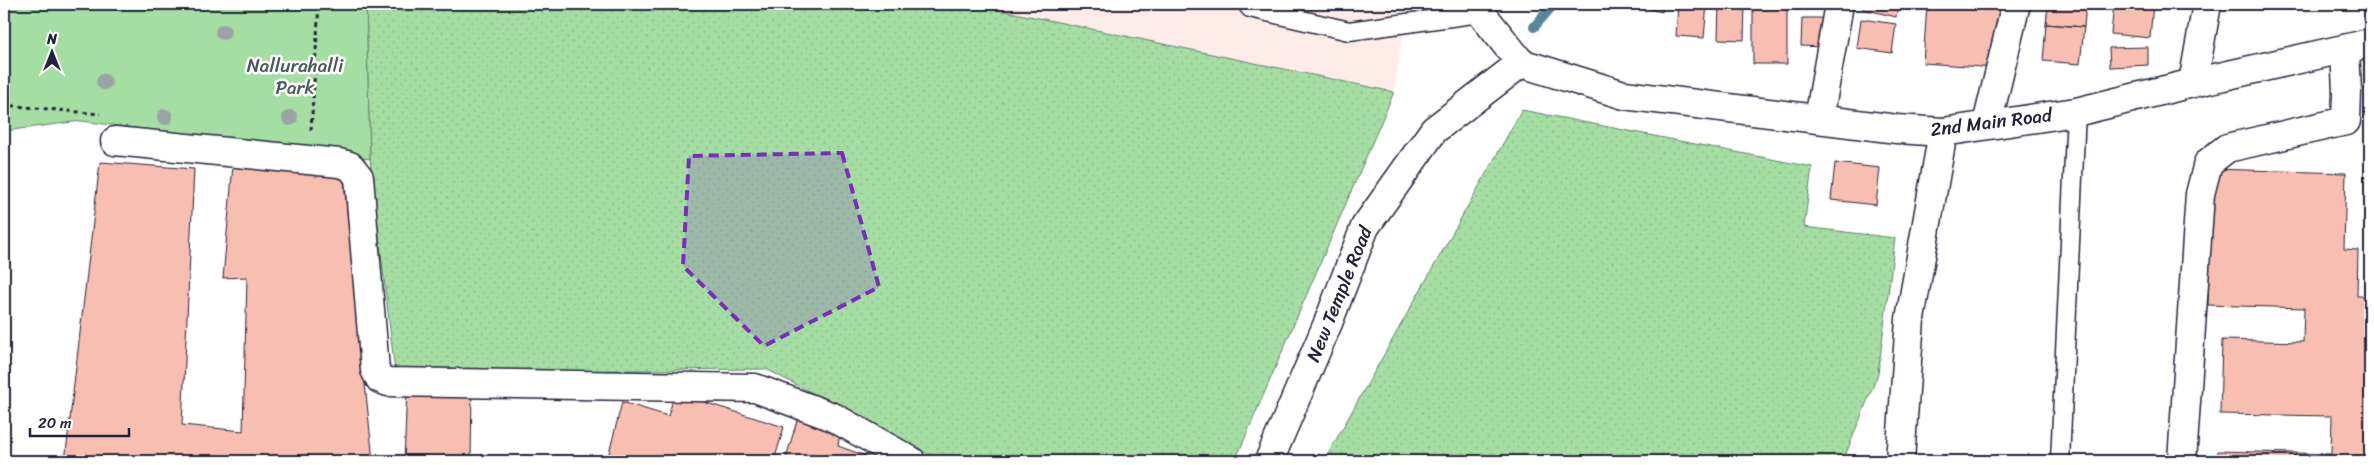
<svg xmlns="http://www.w3.org/2000/svg" width="2374" height="465" viewBox="0 0 2374 465" font-family="Sriracha,sans-serif">
<style>
.built{fill:#fdece8}
.grass{fill:url(#grass-dots);stroke:#64806f}
.park{fill:#a5dea3;stroke:#64806f}
.lines{fill:none;stroke-linecap:round;stroke-linejoin:round}
.stream{stroke:#578897;stroke-width:10}
.building{fill:#f8beb1;stroke:#22223b}
.lane-casing{stroke:#22223b;stroke-width:21}
.street-casing{stroke:#22223b;stroke-width:31}
.secondary-casing{stroke:#22223b;stroke-width:31}
.path{stroke:#22223b;stroke-width:3;stroke-dasharray:4 4;stroke-linecap:butt}
.lane{stroke:#fff;stroke-width:18}
.street{stroke:#fff;stroke-width:28}
.secondary{stroke:#fff;stroke-width:28}
.tree{fill:#9ba4a4}
.marked{fill:#7b2cbf;fill-opacity:0.2;stroke:#7b2cbf;stroke-width:4;stroke-dasharray:10 6;stroke-linejoin:round}
.labels{text-anchor:middle;dominant-baseline:central;stroke-width:5;stroke-linejoin:round;paint-order:stroke}
.park-label{font-size:19px;fill:#495a5a;stroke:#fff}
.street-label{font-size:19px;fill:#22223b;stroke:#fff}
</style>
<defs>
<pattern id="grass-dots" width="8" height="8" patternUnits="userSpaceOnUse" patternTransform="scale(1.25)"><rect width="8" height="8" fill="#a5dea3"/><path d="M2 2h.1M6 6h.1" fill="none" stroke="#8ebe8d" stroke-width="1.8" stroke-linecap="round"/></pattern>
</defs>
<rect width="100%" height="100%" fill="#fff"/>
<filter id="ink" filterUnits="userSpaceOnUse"><feTurbulence type="fractalNoise" baseFrequency=".02" numOctaves="2"/><feDisplacementMap in="SourceGraphic" scale="10" xChannelSelector="R" yChannelSelector="G"/><feConvolveMatrix kernelMatrix="1 2 1 2 8 2 1 2 1" color-interpolation-filters="sRGB"/></filter>
<g filter="url(#ink)">
<!-- built -->
<path class="built" d="M971 4H1407L1394 92Z"/>
<!-- grass -->
<path class="grass" d="M366 4H971L1394 92 1235 461H942L766 369 395 372 370 159Z
M1522 110 1812 167 1804 227 1895 238 1878 374 1843 461H1324Z"/>
<!-- park -->
<path class="park" d="M4 4H366L370 159 81 121 4 131Z"/>
<g class="lines">
<!-- stream -->
<path class="stream" d="M1534 27 1554 4"/>
</g>
<!-- building -->
<path class="building" d="M1631 4H1664L1662 12Z
M1678 4H1707L1704 38 1676 36Z
M1719 4H1745L1744 40 1718 39Z
M1753 4H1787V64H1753Z
M1801 4H1821V9L1801 7Z
M1864 4H1898L1896 17 1863 9Z
M1927 4 2001 6 1996 68 1923 63Z
M2048 4H2086L2084 27 2046 24Z
M2114 4H2153L2150 38 2111 34Z
M1802 18H1825L1824 47 1801 46Z
M1861 19 1896 24 1892 53 1857 48Z
M2046 24 2084 27 2080 64 2043 61Z
M2148 47V65L2110 67 2109 48Z
M100 162 194 169 182 425 243 431 247 277 223 278 233 165 343 171 373 461H65Z
M1835 163 1880 168 1876 205 1831 200Z
M2212 169 2346 173 2344 249 2358 250 2357 296H2370V461H2217L2218 451 2331 454 2332 416 2220 414 2222 340 2303 342 2304 308 2208 305Z
M407 388 472 390 471 461H404Z
M675 393 784 427 774 461H764L749 457 747 461H607L622 402 668 416Z
M799 414 841 426 838 446 880 461H785Z"/>
<g class="lines">
<!-- lane casing -->
<g class="lane-casing">
<path id="lane" d="M1247 4 1250 8 1349 31 1480 13
M2060 461 2076 112"/>
</g>
<!-- street casing -->
<g class="street-casing">
<path id="street" d="M2193 83 2207 4
M1819 119 1839 4
M1987 124 2016 4
M115 141 339 163 350 166 359 177 375 370 380 379 388 382 755 388 833 417 911 461
M1900 461 1910 319 1943 132
M2182 461 2200 194 2208 163 2227 148 2346 121 2347 92 2345 49"/>
</g>
<!-- secondary casing -->
<g class="secondary-casing">
<path id="secondary" d="M1474 4 1521 63
M1521 63 1624 95 1897 129 1943 132 2076 112 2193 83 2370 43
M1269 461 1328 323 1365 227 1434 130 1521 63"/>
</g>
<!-- path -->
<path class="path" d="M4 105 100 114
M311 130 319 4"/>
<!-- lane -->
<use href="#lane" class="lane"/>
<!-- street -->
<use href="#street" class="street"/>
<!-- secondary -->
<use href="#secondary" class="secondary"/>
</g>
<!-- trees -->
<g class="tree">
<circle cx="223" cy="32" r="8"/>
<circle cx="104" cy="82" r="8"/>
<circle cx="165" cy="117" r="8"/>
<circle cx="290" cy="118" r="8"/>
</g>
</g>
<!-- marked area -->
<path class="marked" d="M842 153 879 287 764 346 683 266 689 156Z"/>
<g class="labels">
<!-- park labels -->
<g class="park-label">
<text x="295" y="65">Nallurahalli<tspan x="295" dy="22">Park</tspan></text>
</g>
<!-- street labels -->
<g class="street-label">
<text transform="translate(1991 122) rotate(-7)">2nd Main Road</text>
<text transform="translate(1339 294) rotate(-68)">New Temple Road</text>
</g>
</g>
<!-- margin -->
<rect width="2374" height="465" fill="none" stroke="#fff" stroke-width="20"/>
<rect x="10" y="10" width="2354" height="445" fill="none" stroke="#22223b" stroke-width="2" filter="url(#ink)"/>
<!-- north arrow -->
<g transform="translate(52 52)" stroke="#ffffff" stroke-width="4" paint-order="stroke">
<path d="M0-4L9 19L0 12L-9 19Z" fill="#22223b"/>
<text y="-8" font-size="14" font-weight="bold" text-anchor="middle" fill="#22223b">N</text>
</g>
<!-- scale -->
<path d="M30 428v8h99v-8" fill="none" stroke="#22223b" stroke-width="2.5"/>
<text x="38" y="428" font-size="15" fill="#22223b" stroke="#ffffff" stroke-width="4" paint-order="stroke">20 m</text>
</svg>
